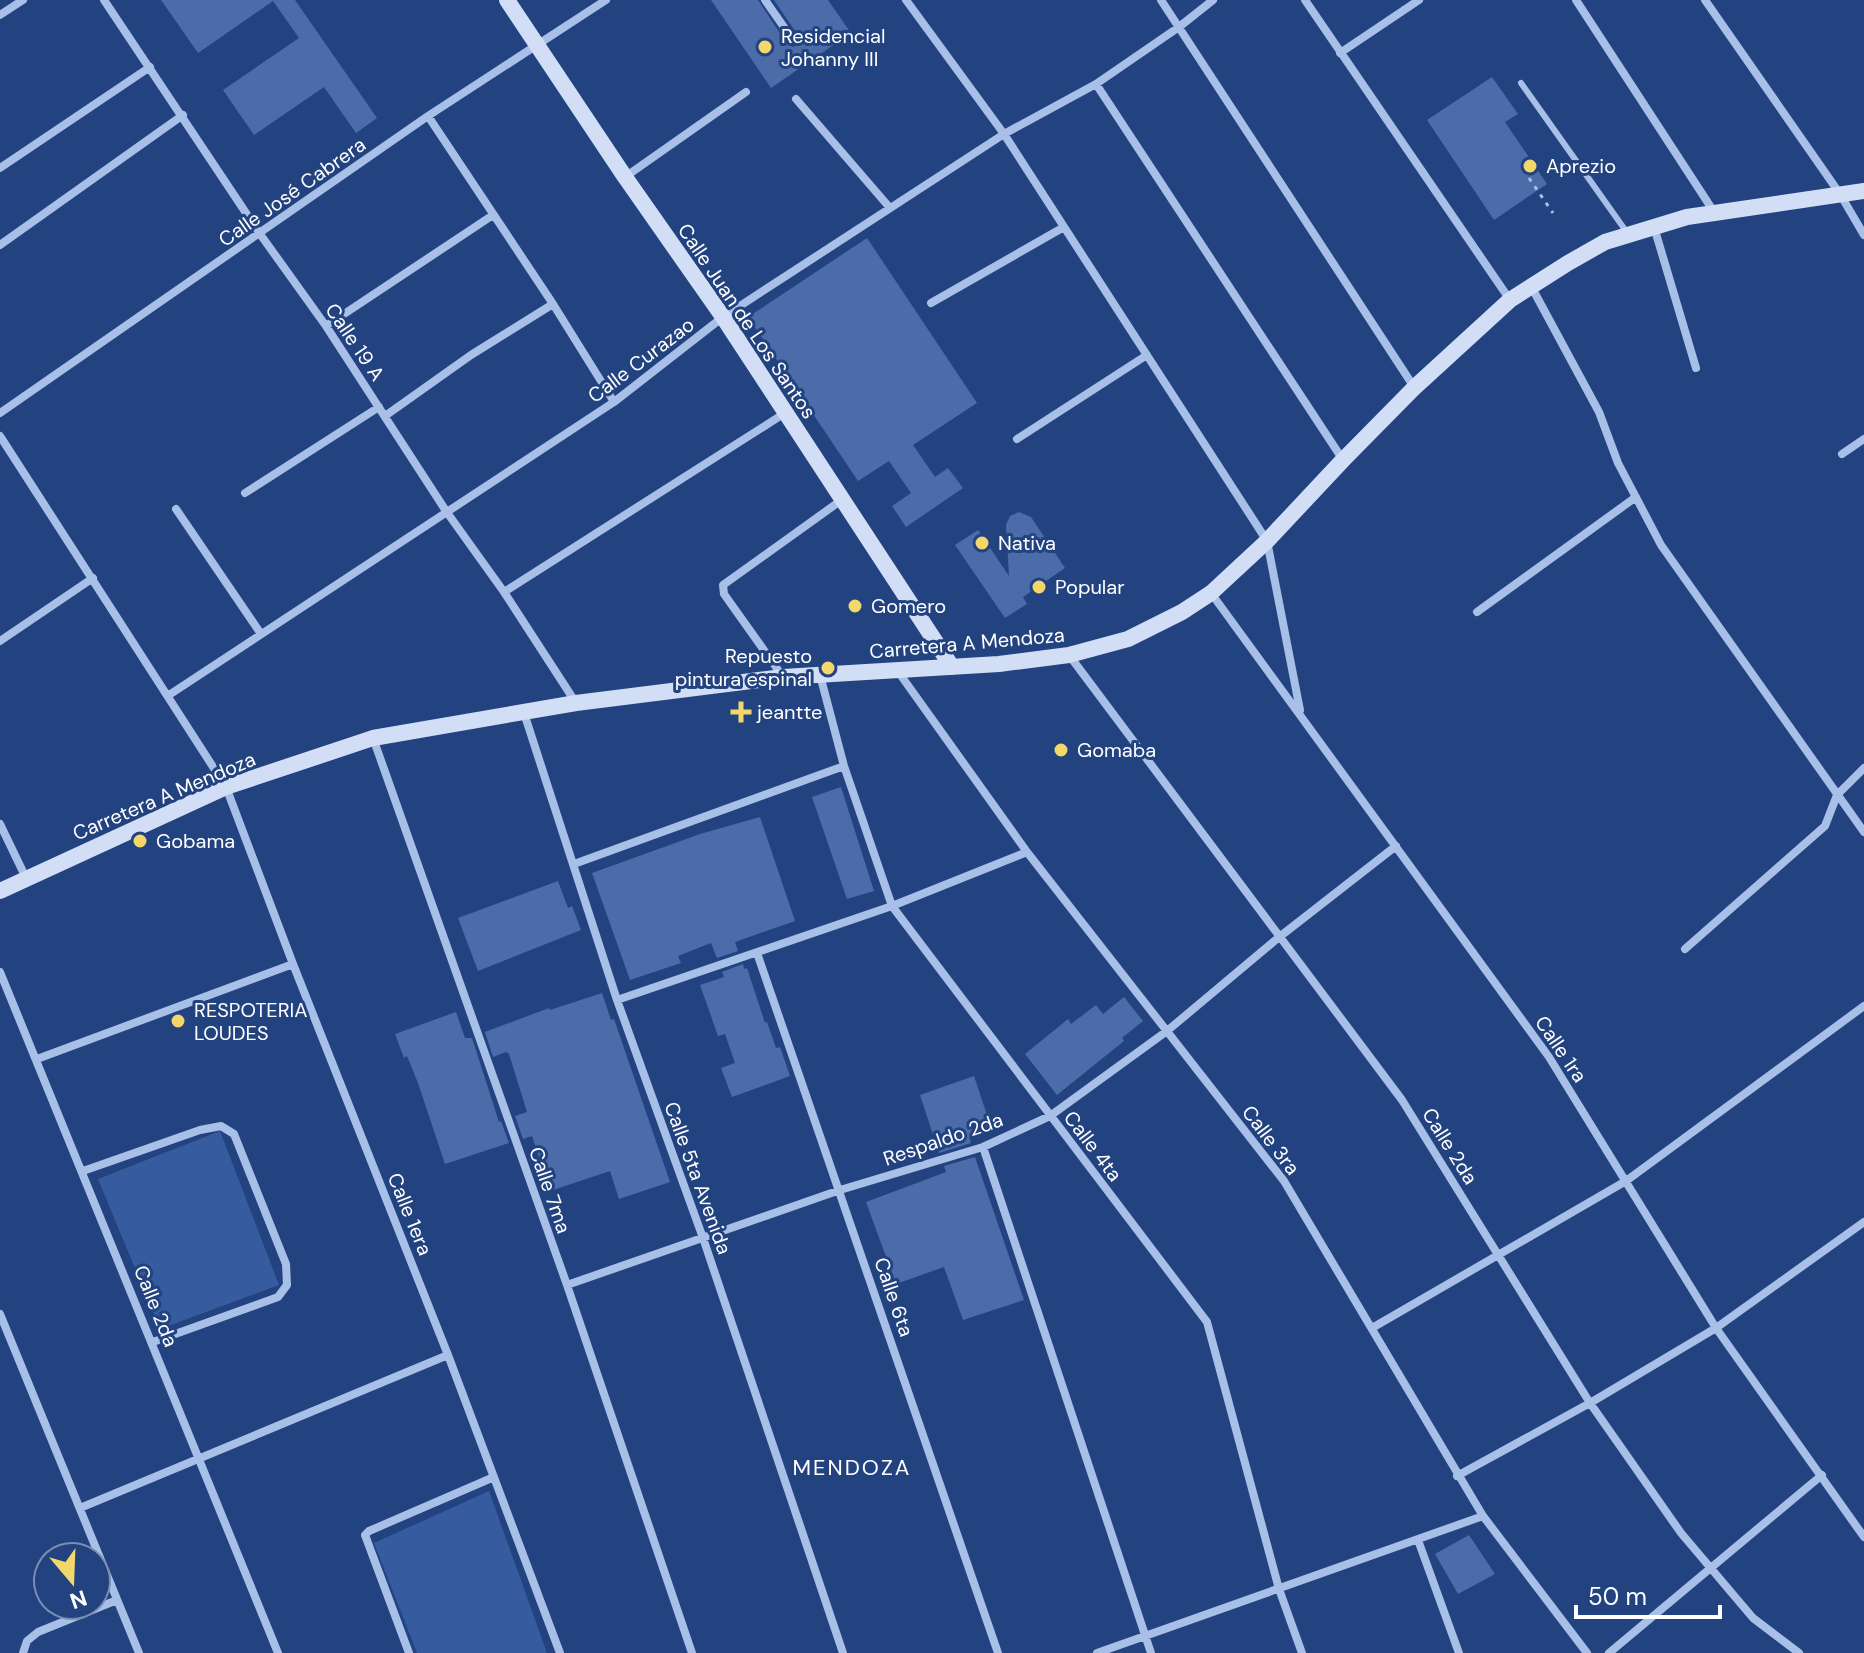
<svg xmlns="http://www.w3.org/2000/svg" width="1864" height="1653" viewBox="0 0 1864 1653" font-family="'DM Sans',sans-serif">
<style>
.green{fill:#365b9e}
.building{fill:#4b6ca9}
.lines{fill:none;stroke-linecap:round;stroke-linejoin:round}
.path{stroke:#a8bfe7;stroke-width:3;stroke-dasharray:4 6;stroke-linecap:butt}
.lane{stroke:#a8bfe7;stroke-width:6}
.street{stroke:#a8bfe7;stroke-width:8}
.secondary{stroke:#d2def6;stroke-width:16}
.poi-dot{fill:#f3d76a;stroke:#224380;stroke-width:3}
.labels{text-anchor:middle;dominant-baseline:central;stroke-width:6;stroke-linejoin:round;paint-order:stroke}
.poi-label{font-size:20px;fill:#fff;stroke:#224380;text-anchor:start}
.street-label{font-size:20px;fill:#fff;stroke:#224380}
.neighbourhood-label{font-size:22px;letter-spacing:2px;fill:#fff;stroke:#224380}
</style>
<rect width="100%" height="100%" fill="#224380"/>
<!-- green -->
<path class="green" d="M220 1131 279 1285 160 1329 98 1179Z
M489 1491 547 1653H417L374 1543Z"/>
<!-- building -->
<path class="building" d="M161 0H295L377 118 356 133 324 87 254 135 223 90 299 38 273 1 198 53Z
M711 0H758L787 44 793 47 799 44V37L774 0H828L851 33 771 88Z
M1492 77 1518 114 1505 122 1547 184 1494 220 1427 120Z
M867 238 977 403 913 445 935 477 948 468 963 488 906 527 892 506 911 493 889 461 858 481 748 317Z
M1019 512 1031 517 1065 568 1023 597 1027 604 1005 618 955 545 978 530 1009 576 1006 525 1010 516Z
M841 787 874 891 847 899 812 797Z
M760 817 795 921 735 942 738 951 717 958 711 943 678 956 681 963 630 980 592 873 700 834Z
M558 881 568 908 572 906 581 930 478 971 458 918Z
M743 964 744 969 747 968 765 1023 767 1022 776 1048 780 1047 790 1076 732 1097 721 1068 735 1063 725 1034 718 1036 700 985 724 977 722 972Z
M602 993 611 1020 614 1019 670 1182 619 1199 610 1171 550 1191 532 1136 523 1139 515 1116 527 1112 509 1054 506 1052 493 1057 485 1032 549 1008 550 1010Z
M1124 997 1143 1021 1122 1038 1124 1041 1057 1095 1025 1054 1068 1019 1071 1024 1096 1005 1103 1014Z
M456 1012 465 1038H472L499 1122 501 1121 509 1143 445 1164 418 1083 407 1056 404 1058 395 1034Z
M974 1076 992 1130 969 1137 971 1143 939 1153 920 1095Z
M975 1157 1024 1300 963 1320 944 1267 896 1284 866 1202 946 1172 944 1166Z
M1469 1535 1495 1574 1458 1594 1435 1554Z"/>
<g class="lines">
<!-- path -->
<path class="path" d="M1529 178 1553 213"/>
<!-- lane -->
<path class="lane" d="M1521 83 1628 234"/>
<!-- street -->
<path class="street" d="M104 0 260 234 326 326 446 511 504 592 576 703
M765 0 793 40
M906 0 1004 134 1267 541 1300 710
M1161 0 1414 387
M1305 0 1510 300
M1576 0 1714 212
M1705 0 1840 194 1864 235
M0 15 23 0
M1340 53 1419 0
M1096 84 1343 460
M796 99 890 208
M428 116 553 304 614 402
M0 168 150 67
M625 177 746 92
M1654 227 1696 368
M0 245 183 115
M1531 286 1599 412 1618 463 1661 545 1864 832
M931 303 1064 227
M326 326 493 215
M0 413 428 116 606 0
M385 416 471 355 553 304
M0 436 226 787 293 964 448 1355 560 1653
M1017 439 1147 355
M1842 454 1864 439
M245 493 379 407
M176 509 261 634
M504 592 785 413
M1211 593 1549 1057 1716 1328 1864 1537
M1477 612 1636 497
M0 641 93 578
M1069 655 1402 1100 1590 1403 1681 1533 1753 1618 1799 1653
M897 670 1027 852 1284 1181 1483 1516 1587 1653
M820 675 844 766 892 906 1207 1322 1279 1589 1302 1653
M783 677 724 594 723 585 843 499
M169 695 614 402 723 317 1004 134 1096 84 1179 27 1213 0
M524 713 617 1000 703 1238 843 1653
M373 738 567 1285 692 1653
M0 824 26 878
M574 864 844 766
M1685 949 1825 826 1837 795 1864 768
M757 953 998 1653
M0 972 278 1653
M617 1000 892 906 1027 852
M37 1059 293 964
M983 1147 1151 1653
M83 1171 200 1130 221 1126 234 1134 286 1264 287 1285 278 1297 153 1342
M567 1285 840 1190 983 1147 1050 1116 1167 1031 1278 938 1396 846
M0 1314 139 1653
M1372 1328 1626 1181 1864 1006
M1457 1476 1590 1403 1716 1328 1864 1222
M80 1508 448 1355
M1418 1540 1459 1653
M23 1653 27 1641 38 1632 117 1600
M409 1653 365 1535 369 1531 494 1477
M1097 1653 1483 1516
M1609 1653 1822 1475"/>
<!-- secondary -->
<path class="secondary" d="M507 0 625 177 723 317 952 667
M0 891 226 787 373 738 576 703 783 677 999 664 1069 655 1128 639 1182 612 1211 593 1267 541 1343 460 1415 387 1510 300 1568 263 1605 242 1687 217 1864 191"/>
</g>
<!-- markers -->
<g class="poi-dot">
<circle cx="765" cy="47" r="8"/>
<circle cx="1530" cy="166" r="8"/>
<circle cx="982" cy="543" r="8"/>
<circle cx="1039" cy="587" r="8"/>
<circle cx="855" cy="606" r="8"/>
<circle cx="828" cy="668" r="8"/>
<path d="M737 700h8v8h8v8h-8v8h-8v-8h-8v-8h8z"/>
<circle cx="1061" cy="750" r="8"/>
<circle cx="140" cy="841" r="8"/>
<circle cx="178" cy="1021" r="8"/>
</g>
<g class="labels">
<!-- poi labels -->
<g class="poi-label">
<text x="781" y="36">Residencial<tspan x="781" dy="23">Johanny III</tspan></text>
<text x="1546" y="166">Aprezio</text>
<text x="998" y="543">Nativa</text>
<text x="1055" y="587">Popular</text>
<text x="871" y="606">Gomero</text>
<text x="812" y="656" text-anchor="end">Repuesto<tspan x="812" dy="23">pintura espinal</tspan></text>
<text x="757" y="712">jeantte</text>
<text x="1077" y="750">Gomaba</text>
<text x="156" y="841">Gobama</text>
<text x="194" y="1010">RESPOTERIA<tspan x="194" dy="23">LOUDES</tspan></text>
</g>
<!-- street labels -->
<g class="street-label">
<text transform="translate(292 192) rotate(-35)">Calle José Cabrera</text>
<text transform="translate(747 321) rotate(56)">Calle Juan de Los Santos</text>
<text transform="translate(355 342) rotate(56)">Calle 19 A</text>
<text transform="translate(641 360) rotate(-37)">Calle Curazao</text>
<text transform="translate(967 643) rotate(-5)">Carretera A Mendoza</text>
<text transform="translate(164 796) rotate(-23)">Carretera A Mendoza</text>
<text transform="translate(1561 1049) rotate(56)">Calle 1ra</text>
<text transform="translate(943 1139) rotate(-19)">Respaldo 2da</text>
<text transform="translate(1271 1140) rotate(53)">Calle 3ra</text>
<text transform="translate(1093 1146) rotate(53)">Calle 4ta</text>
<text transform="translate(1450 1146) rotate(58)">Calle 2da</text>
<text transform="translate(698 1178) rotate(70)">Calle 5ta Avenida</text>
<text transform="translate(550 1190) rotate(71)">Calle 7ma</text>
<text transform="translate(410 1214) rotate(68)">Calle 1era</text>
<text transform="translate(894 1297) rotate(71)">Calle 6ta</text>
<text transform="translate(156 1306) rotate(68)">Calle 2da</text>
</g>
<!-- neighbourhood labels -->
<g class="neighbourhood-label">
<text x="852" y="1467">MENDOZA</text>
</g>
</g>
<!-- north arrow -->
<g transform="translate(72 1581) rotate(161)"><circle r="38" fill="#224380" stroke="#7a8eb3" stroke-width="2"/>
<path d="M0-6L14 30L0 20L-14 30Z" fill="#f3d76a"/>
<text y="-12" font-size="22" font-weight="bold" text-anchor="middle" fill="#ffffff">N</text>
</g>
<!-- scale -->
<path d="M1576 1605v12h144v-12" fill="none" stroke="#ffffff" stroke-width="4"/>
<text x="1588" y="1605" font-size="24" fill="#ffffff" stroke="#224380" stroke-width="6" paint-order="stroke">50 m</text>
</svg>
